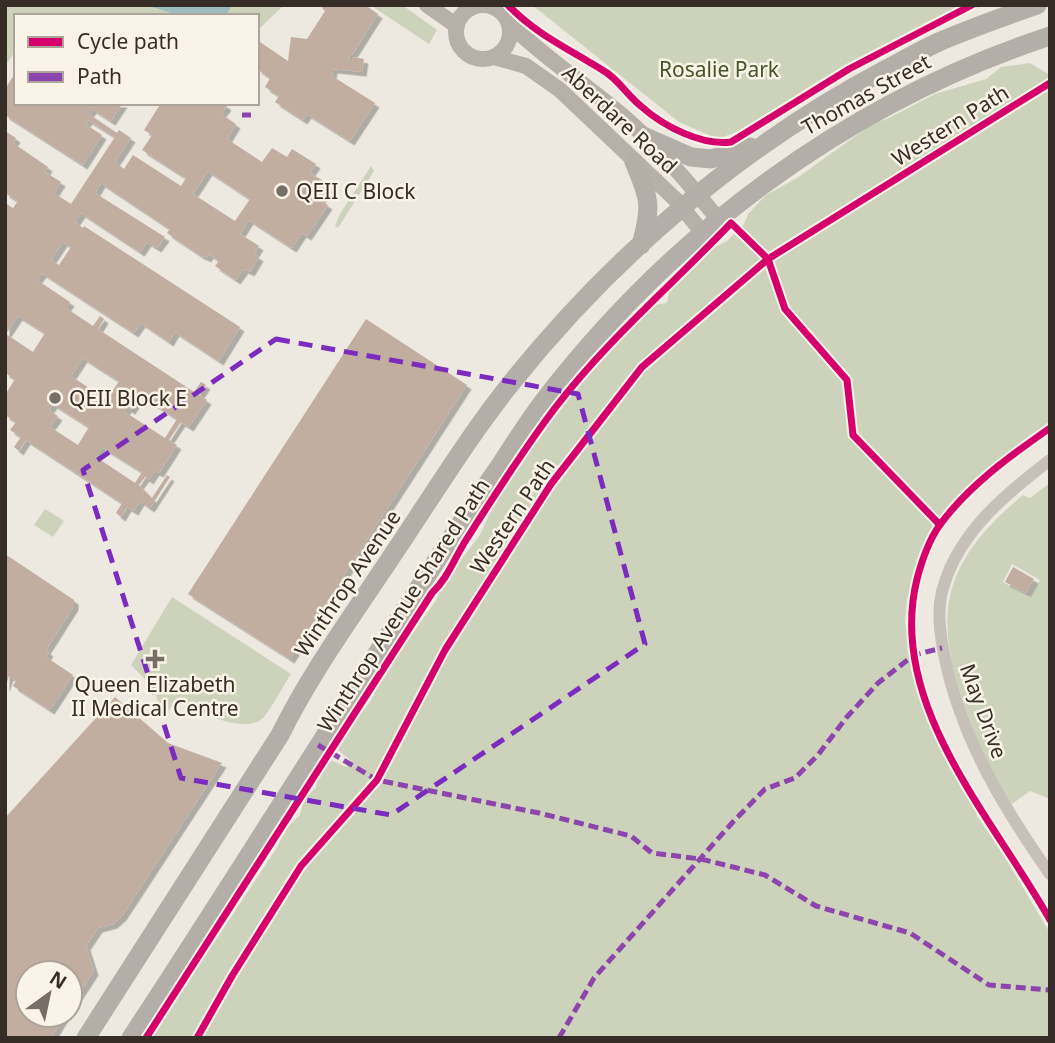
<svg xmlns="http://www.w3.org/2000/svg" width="1055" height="1043" viewBox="0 0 1055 1043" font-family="'Noto Sans',sans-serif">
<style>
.green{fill:#cdd3ba;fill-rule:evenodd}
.water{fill:#9bbdbf}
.building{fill:#c2ada1;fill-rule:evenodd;filter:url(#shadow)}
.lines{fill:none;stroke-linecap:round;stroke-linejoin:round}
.street{stroke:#c6c0b9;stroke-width:12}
.secondary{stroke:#b7b0a9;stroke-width:16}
.primary{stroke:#b4aea8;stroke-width:19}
.quiet{stroke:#8e44ad;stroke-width:5;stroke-dasharray:10 5;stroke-linecap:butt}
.cycleway-casing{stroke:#faf3e7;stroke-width:11}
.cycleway{stroke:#d6006c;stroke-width:7}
.marked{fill:none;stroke:#7b2cbf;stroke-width:5;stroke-dasharray:14 9;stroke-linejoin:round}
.poi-dot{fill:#776e68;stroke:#faf3e7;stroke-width:2.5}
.labels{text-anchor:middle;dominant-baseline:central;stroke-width:5;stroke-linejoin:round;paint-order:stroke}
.park-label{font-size:21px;fill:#43562a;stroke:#faf3e7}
.street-label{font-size:21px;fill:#372d27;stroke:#faf3e7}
.poi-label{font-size:21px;fill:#372d27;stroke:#faf3e7;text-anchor:start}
</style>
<defs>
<filter id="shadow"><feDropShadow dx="4.5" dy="4.5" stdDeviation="0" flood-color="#0004"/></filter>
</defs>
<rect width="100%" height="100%" fill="#ede8e0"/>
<!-- green -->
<path class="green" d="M5 5H284L257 31V16H16V50L5 66Z
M370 5H402L437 30 429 44Z
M532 5H986L929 25 813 84 754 125 718 139 679 122Z
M1030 63 1050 75V424L979 476 940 519 922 549 907 600 905 622 912 663 938 742 972 801 977 816 1000 849 1050 933V1038H151L276 849 288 826 300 815 304 798 316 788 317 781 331 760 346 767 351 761 338 750 360 714 371 701 382 676 435 602 447 578 480 535 494 504 526 451 587 372 647 306 667 303 671 281 695 268 709 250 727 241 744 224 748 214 766 195 797 178 871 125 889 118 935 94 986 79 1001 67Z
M371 166 374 171 338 228 335 226 340 214Z
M1050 483V799L1030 791 1012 804C992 783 981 750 971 723 932 621 936 567 1023 495L1030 498ZM1012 564 1040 580 1030 598 1003 582Z
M45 509 64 521 53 537 34 525Z
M172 597 291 674C282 688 274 704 264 717 245 737 195 709 175 701L167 713 159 706 154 688 131 665Z"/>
<!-- water -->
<path class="water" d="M146 5H232L226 16H181Z"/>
<!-- building -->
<path class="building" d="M324 5H365L378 14 352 55 350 53 349 61H352V57L364 59 362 72 333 69 332 76 375 103 350 141 307 114 303 120 275 102 279 96 265 87 270 78 257 69V40L288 61 291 37 307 39 325 11 322 8Z
M14 75 16 77V103H123L111 121 92 109 89 114 117 133 119 130 131 138 115 162 124 169 133 155 181 186 186 178 142 150 152 135 144 130 161 103H223L227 106 221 114 236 124 227 139 262 162 272 148 287 157 292 149 316 164 310 173 330 185 320 200 328 205 307 236 302 233 292 248 249 220 240 234 259 246 254 254 259 257 250 272 244 269 236 280 215 266 219 261 209 254 207 258 200 255 167 233 170 229 101 183 95 193 165 237 157 248 147 242 140 252 81 213 75 222 83 228 84 226 240 327 219 361 175 332 169 342 141 323 134 333 42 273 37 280 70 302 66 308 93 326 100 316 104 319 98 329 194 392 201 382 206 385 199 395 207 400 189 427 181 422 169 440 177 445 159 473 155 471 149 480 145 477 139 485 152 498 167 475 170 477 150 508 140 501 134 511 127 507 121 517 116 513 122 503 26 440 19 451 14 447 21 437 10 430 16 422 5 415V395L15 379 5 373V203L13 208 18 201 5 193V131L16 138 13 143 48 167 45 172 61 182 54 193 71 204 115 137 88 120 85 124 102 135 83 165 5 115V89ZM208 171 250 199 235 221 193 194ZM63 242 71 247 59 265 51 260ZM18 316 45 333 33 352 6 334ZM83 358 119 381 107 400 71 376ZM137 393 177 419 165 438 125 412 127 408 131 410 138 399 135 397ZM53 404 89 427 78 445 50 427 58 416 49 410ZM102 447 142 472 135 483 96 457Z
M366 319 467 385 290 659 188 594Z
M5 554 74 600V606L46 650 49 652 46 657 73 675 50 710 13 686 16 681 9 676 5 688Z
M1013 567 1034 579 1026 593 1005 582Z
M115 697 168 743 222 763 122 916 113 924 98 928 86 946 94 971 70 1008V973H28V1015H65L51 1038H5V818Z"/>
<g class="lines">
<!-- street -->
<path class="street" d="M1050 460C1007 493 960 531 944 585 936 608 940 635 945 659 962 739 1003 807 1050 874"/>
<!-- secondary -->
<path class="secondary" d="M427 5 457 26
M456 32a27 27 0 1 1 54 0a27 27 0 1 1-54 0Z
M508 22C542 56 581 81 618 112 655 143 687 181 718 219
M494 57 526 66 560 90 675 199 703 233"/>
<!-- primary -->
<path class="primary" d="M643 136 691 157 711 159 750 147
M634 162C650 199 652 206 641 245
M86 1038 280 735C311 672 353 615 392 556 431 498 468 437 512 382 613 256 740 147 883 71 902 61 921 50 941 41 972 28 1005 16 1037 5
M131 1038C213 913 293 786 373 660 414 595 455 530 499 467 514 444 529 420 546 398 675 231 849 102 1050 36"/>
<!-- quiet -->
<path class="quiet" d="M242 115H251
M318 745 377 780 539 813 631 836 652 853 701 859 765 875 816 906 910 933 989 985 1050 990
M559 1038 594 978 732 823 765 789 795 778 818 755 846 718 878 683 914 655 942 648"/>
<!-- cycleway casing -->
<g class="cycleway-casing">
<path id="cycleway" d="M508 5C536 35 573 51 607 73 620 82 629 97 642 107 663 126 702 146 731 142L849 69 972 5
M1050 428C1010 456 968 486 939 526 928 542 922 560 917 579 886 704 994 819 1050 920
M146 1038 432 593C448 578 454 559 466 540 494 496 523 450 555 408 607 340 672 285 731 223L768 259 785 309 847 380 853 435 940 525
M197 1038 232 976 301 866 377 780 445 650 551 484 642 367 768 259 1050 83"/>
</g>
<!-- cycleway -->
<use href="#cycleway" class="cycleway"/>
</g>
<!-- marked area -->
<path class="marked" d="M276 339 578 394 645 644 391 815 181 778 83 470Z"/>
<!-- markers -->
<g class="poi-dot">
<circle cx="282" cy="191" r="7"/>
<circle cx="55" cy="398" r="7"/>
<path d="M151.5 648.5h7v7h7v7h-7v7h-7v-7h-7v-7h7z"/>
</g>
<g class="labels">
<!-- park labels -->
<g class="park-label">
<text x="719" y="69">Rosalie Park</text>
</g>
<!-- street labels -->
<g class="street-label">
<text transform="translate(866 94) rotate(-29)">Thomas Street</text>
<text transform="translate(620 119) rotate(43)">Aberdare Road</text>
<text transform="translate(950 125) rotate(-32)">Western Path</text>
<text transform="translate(512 516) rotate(-56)">Western Path</text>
<text transform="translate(347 583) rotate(-56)">Winthrop Avenue</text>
<text transform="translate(403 605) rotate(-57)">Winthrop Avenue Shared Path</text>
<text transform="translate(984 711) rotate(70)">May Drive</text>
</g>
<!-- poi labels -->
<g class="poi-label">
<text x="296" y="191">QEII C Block</text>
<text x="69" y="398">QEII Block E</text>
<text x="155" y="684" text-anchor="middle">Queen Elizabeth<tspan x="155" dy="24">II Medical Centre</tspan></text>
</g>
</g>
<!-- border -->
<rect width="1055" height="1043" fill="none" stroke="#372d27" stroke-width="14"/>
<!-- legend -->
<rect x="14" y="14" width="245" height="91" fill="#faf3e7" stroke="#aca49a" stroke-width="2"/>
<rect x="28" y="37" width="35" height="10" fill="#d6006c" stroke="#aca49a" stroke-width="2"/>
<text x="77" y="49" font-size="21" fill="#372d27">Cycle path</text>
<rect x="28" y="72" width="35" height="10" fill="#8e44ad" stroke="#aca49a" stroke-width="2"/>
<text x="77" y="84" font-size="21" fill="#372d27">Path</text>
<!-- north arrow -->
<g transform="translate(49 994) rotate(33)"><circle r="33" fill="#faf3e7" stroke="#aca49a" stroke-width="2"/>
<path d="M0-5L12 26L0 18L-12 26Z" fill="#776e68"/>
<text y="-10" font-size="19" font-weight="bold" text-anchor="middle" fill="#372d27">N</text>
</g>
</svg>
